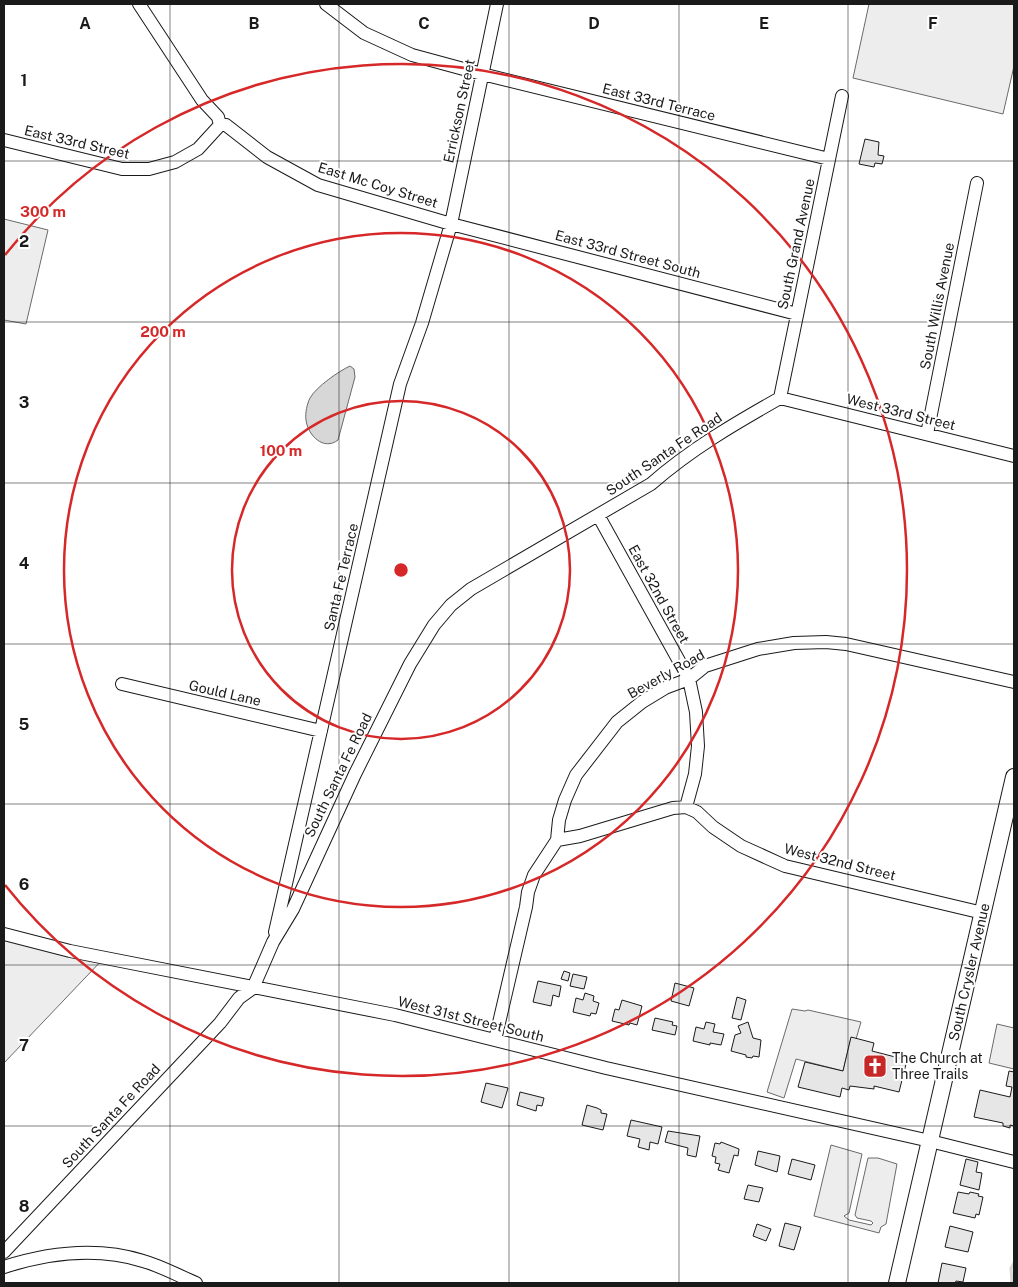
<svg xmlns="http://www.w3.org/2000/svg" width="1018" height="1287" viewBox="0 0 1018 1287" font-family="'Public Sans',sans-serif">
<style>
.built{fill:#ededed;stroke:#6a6a6a}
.water{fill:#d7d7d7;stroke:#6a6a6a}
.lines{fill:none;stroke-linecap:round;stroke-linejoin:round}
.stream{stroke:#d7d7d7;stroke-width:3}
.building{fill:#e6e6e6;stroke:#1a1a1a}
.minor-casing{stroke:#1a1a1a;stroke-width:14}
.major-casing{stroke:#1a1a1a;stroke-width:18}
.minor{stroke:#fff;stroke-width:12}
.major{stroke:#fff;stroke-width:16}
.grid{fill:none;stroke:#1a1a1a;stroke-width:1;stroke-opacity:0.55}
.ring{fill:none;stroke:#d62828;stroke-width:2.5}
.labels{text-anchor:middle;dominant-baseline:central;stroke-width:4;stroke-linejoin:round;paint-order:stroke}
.street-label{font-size:14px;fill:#1a1a1a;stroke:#fff}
.poi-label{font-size:14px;fill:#1a1a1a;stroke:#fff;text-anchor:start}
.grid-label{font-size:16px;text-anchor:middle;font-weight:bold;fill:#1a1a1a;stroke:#fff;stroke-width:4;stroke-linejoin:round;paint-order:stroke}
.centre{fill:#d62828;stroke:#fff;stroke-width:2.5}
.ring-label{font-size:15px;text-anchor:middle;font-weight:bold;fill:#d62828;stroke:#fff;stroke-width:4;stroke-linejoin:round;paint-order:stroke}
</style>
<rect width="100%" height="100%" fill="#fff"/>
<!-- built -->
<path class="built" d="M869 4H1014V66L1003 114 853 78Z
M4 219 48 230 26 324 4 320Z
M4 933 104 958 4 1063Z
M792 1009 805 1011 808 1010 861 1022 856 1039 851 1038 843 1071 796 1059 784 1098 767 1092Z
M997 1024 1014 1028V1069L989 1063Z
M831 1145 862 1154 849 1213 844 1216 849 1220 871 1225 873 1223 871 1221 857 1218 855 1215 868 1158H878L897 1164 886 1224 881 1227 879 1233 814 1216Z"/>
<!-- water -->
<path class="water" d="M350 366 354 369 355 377 338 440C324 451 308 436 306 420 305 413 307 404 310 398 316 387 339 371 350 366Z"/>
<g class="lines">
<!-- stream -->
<path class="stream" d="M1012 1283 1011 1268 1014 1263"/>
</g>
<!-- building -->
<path class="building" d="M865 139 879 142 878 155 884 156 882 164 875 163 874 167 859 164Z
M564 971 570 973 568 981 561 979Z
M573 974 587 977 584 989 570 986Z
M538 981 561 986 559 997 553 995 551 1006 533 1002Z
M675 983 694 988 689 1006 671 1001Z
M585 993 594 996 593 1001 599 1003 596 1014 591 1013 590 1016 573 1012 576 998 583 1000Z
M737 997 746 1000 741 1020 732 1018Z
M622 1000 642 1006 637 1025 630 1023 629 1025 612 1021 615 1009 619 1010Z
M655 1018 673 1022 672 1025 677 1026 675 1035 652 1030Z
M706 1022 715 1024 713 1032 724 1034 721 1045 710 1043V1045L693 1041 696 1027 704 1029Z
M748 1022 753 1038 761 1040 759 1057 753 1056 752 1058 746 1057V1055L731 1051 735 1035 741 1033 738 1026Z
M851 1037 874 1043 872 1051 907 1060 899 1092 874 1086V1089L850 1086 849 1090 842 1088 840 1097 798 1087 805 1062 843 1071Z
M1009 1071 1014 1072V1126L1010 1125V1128L1003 1126V1123L974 1117 980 1090 1010 1097 1012 1087 1006 1086Z
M486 1083 508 1088 502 1108 481 1102Z
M520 1092 544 1098 542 1106 537 1105 536 1111 517 1105Z
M587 1105 597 1108 601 1110V1113L607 1114 603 1130 582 1125Z
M631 1120 662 1127 658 1144 650 1142 649 1150 638 1147 640 1139 627 1136Z
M668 1131 700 1136 696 1157 687 1155 688 1148 665 1142Z
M721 1142 739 1149 738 1156 734 1155 729 1173 718 1170 720 1164 715 1163 716 1157 712 1156 715 1143 720 1144Z
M758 1151 780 1156 777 1172 755 1165Z
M792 1159 815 1165 811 1180 788 1174Z
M966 1159 978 1162 976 1172 982 1173 979 1190 960 1185Z
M748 1185 763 1188 759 1202 744 1199Z
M958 1192 969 1194 970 1192 979 1194 978 1196 983 1197 979 1215 976 1214 975 1218 953 1213Z
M785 1223 801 1227 794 1250 779 1246Z
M757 1224 771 1229 766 1241 753 1236Z
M950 1226 973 1232 968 1252 945 1247Z
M942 1263 966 1268 963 1282 956 1281 955 1283H938Z"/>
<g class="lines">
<!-- minor casing -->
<g class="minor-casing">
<path id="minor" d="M139 4 202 100 218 117 220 125
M326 4 364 33 412 55 482 74 829 159
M220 125H226L267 157 318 185 451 224 797 314
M4 140 122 169H149L175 162 198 149 220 125
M780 398 842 96
M780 398 1014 456
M927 434 977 183
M598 515 689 679 696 712 698 746 695 774 686 807
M122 684 321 731
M557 840 580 836 673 808 686 807 697 812 713 827 741 846 785 866 983 913
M275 932 400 384 422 323 451 224 497 4
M4 934 70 951 395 1015 606 1068 930 1141 1014 1162
M495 1040 526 907 528 892 534 875 557 840 559 820 565 800 576 775 617 722 642 702 665 688 689 679 705 666 758 649 794 643 826 642 846 644 1014 682
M4 1252 220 1023 239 998 253 988 273 942 293 909 355 774 410 664 434 625 451 605 471 589 651 484C691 449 734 424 780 398
M4 1267C48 1253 98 1247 143 1261 161 1266 179 1276 196 1283"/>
</g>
<!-- major casing -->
<g class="major-casing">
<path id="major" d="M897 1283 1014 777"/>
</g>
<!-- minor -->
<use href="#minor" class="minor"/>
<!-- major -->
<use href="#major" class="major"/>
</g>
<!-- grid -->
<path class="grid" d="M170 4V1283M339 4V1283M509 4V1283M679 4V1283M848 4V1283M4 161H1014M4 322H1014M4 483H1014M4 644H1014M4 804H1014M4 965H1014M4 1126H1014"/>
<!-- distance rings -->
<g class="ring">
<circle cx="401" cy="570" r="169"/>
<circle cx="401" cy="570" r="337"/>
<path d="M5 255A506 506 0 1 1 5 885"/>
</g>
<!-- icons -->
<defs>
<g id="church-square" transform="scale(1.25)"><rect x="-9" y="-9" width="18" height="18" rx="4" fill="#c62828" stroke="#fff"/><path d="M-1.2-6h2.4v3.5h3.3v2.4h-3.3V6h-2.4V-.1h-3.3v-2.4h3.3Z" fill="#fff"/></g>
</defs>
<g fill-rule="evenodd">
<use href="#church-square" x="875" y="1066"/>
</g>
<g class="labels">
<!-- street labels -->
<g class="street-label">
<text transform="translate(659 102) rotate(14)">East 33rd Terrace</text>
<text transform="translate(459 111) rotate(-78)">Errickson Street</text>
<text transform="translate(77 142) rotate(13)">East 33rd Street</text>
<text transform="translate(378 185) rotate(17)">East Mc Coy Street</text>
<text transform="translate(796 244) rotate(-78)">South Grand Avenue</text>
<text transform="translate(628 254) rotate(15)">East 33rd Street South</text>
<text transform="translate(937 306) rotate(-79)">South Willis Avenue</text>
<text transform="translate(901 412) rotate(14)">West 33rd Street</text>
<text transform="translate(664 454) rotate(-34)">South Santa Fe Road</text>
<text transform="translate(341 577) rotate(-77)">Santa Fe Terrace</text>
<text transform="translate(659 594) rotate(61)">East 32nd Street</text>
<text transform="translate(666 674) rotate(-29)">Beverly Road</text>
<text transform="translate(225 693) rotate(13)">Gould Lane</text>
<text transform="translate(338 775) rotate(-64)">South Santa Fe Road</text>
<text transform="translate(840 862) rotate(14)">West 32nd Street</text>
<text transform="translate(969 972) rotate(-77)">South Crysler Avenue</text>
<text transform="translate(471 1019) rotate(14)">West 31st Street South</text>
<text transform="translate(111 1116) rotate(-47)">South Santa Fe Road</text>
</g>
<!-- poi labels -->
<g class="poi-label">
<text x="892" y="1058">The Church at<tspan x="892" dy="16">Three Trails</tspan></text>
</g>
</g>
<g class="grid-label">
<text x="85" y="29">A</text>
<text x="254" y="29">B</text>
<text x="424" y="29">C</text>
<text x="594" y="29">D</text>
<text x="764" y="29">E</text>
<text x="933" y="29">F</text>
<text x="24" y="86">1</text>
<text x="24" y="247">2</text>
<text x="24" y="408">3</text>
<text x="24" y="569">4</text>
<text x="24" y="730">5</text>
<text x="24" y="890">6</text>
<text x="24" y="1051">7</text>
<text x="24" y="1212">8</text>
</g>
<circle cx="401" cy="570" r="8" class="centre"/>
<g class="ring-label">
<text x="43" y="217">300 m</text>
<text x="163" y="337">200 m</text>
<text x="281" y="456">100 m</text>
</g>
<!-- border -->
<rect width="1018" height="1287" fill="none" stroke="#1a1a1a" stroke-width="10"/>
</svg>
